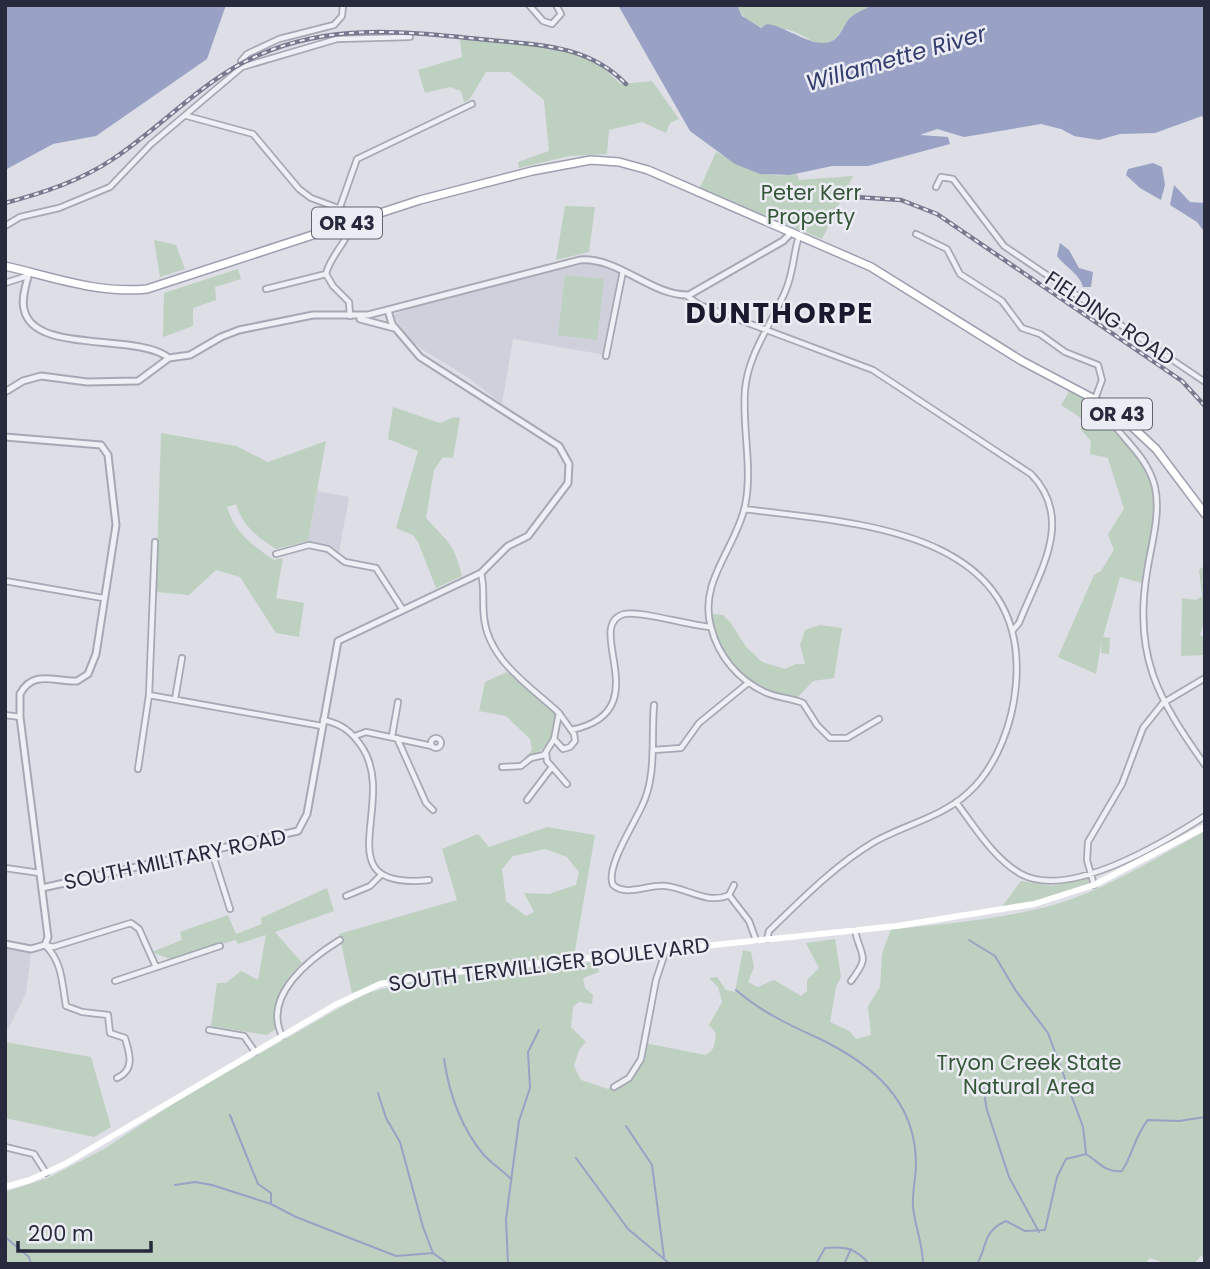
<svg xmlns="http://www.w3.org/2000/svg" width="1210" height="1269" viewBox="0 0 1210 1269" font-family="Poppins,sans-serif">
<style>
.built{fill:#cfd0db}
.green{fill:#bed0bf;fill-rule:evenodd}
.water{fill:#99a2c5}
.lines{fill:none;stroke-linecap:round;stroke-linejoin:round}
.stream{stroke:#99a2c5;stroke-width:2}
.minor-casing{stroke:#a6a8b3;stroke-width:8}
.tertiary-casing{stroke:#a6a8b3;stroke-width:9}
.primary-casing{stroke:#9d9fb1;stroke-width:10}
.minor{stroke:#eff0f5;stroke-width:4.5}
.tertiary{stroke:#eff0f5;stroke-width:5}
.secondary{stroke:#fff;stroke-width:6}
.primary{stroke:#fff;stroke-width:7}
.rail-casing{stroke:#77798f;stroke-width:4.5}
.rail{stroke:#ecedf4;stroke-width:2;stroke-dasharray:5;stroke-linecap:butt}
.labels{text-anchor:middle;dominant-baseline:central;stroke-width:5;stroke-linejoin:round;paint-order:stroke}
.shield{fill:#ecedf4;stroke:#626473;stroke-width:2}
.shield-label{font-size:19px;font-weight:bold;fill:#27293c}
.park-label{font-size:21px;fill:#355738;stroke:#ecedf4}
.street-label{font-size:21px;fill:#27293c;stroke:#ecedf4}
.water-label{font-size:23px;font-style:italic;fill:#333d6e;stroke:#ecedf4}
.district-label{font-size:28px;font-weight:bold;letter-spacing:2px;fill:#191a2d;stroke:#ecedf4}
</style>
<rect width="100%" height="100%" fill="#dddee6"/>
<!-- built -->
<path class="built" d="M591 262 620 274 606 355 513 339 502 404 469 378 423 350 410 339 394 317 395 314 415 306Z
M317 491 349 497 339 552 330 545 308 541Z
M5 949 31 953 26 993 5 1035Z"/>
<!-- green -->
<path class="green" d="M737 5H872L850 18 836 38 827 44C808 42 810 38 795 32 772 22 751 38 737 5Z
M460 39C500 42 550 38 586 56 599 62 610 75 621 84L652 81 679 119 670 123 666 133 642 122 609 130 607 154 569 156 519 168 518 162 549 151 544 100 510 72H486L469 100 464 102 461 91 450 87 425 93 418 70 462 57Z
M716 152C745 166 763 180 797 174L799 180 853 176 822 239 700 188Z
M565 206 595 207 589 252 556 260Z
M154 240 176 245 185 269 160 277Z
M238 269 241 279 215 287 216 300 193 308V326L163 337 164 293Z
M565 275 604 279 597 340 558 335Z
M1070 390C1093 402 1107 416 1122 436 1130 446 1139 455 1145 466 1164 500 1148 547 1142 583L1120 577 1103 637 1110 638 1109 654 1101 653 1102 639 1096 674 1058 657 1094 575 1101 571 1114 550 1108 534 1124 509 1108 458 1090 454 1091 441 1081 430V418L1061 405Z
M393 407 440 423 454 417 460 418 453 458 443 457 434 470 426 518C449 544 453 541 462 576L436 588 418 542 413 535 396 528 418 451 388 439Z
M161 433 236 446 268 462 326 441 308 541 276 549C257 536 243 527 236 504L227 507C235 533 252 545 274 560L283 558 276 598 304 603 299 637 276 633 240 577 216 570 189 595 156 592Z
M1205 565V618L1200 635 1205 637V655L1181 656 1182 598 1196 600 1202 596 1199 570Z
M712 614 723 615 730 622 746 647 762 662 785 669 796 664H805L800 645 805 630 820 625 842 628 834 678 813 681 796 699C752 688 717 663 712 614Z
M507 672 555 713C559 732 545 755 525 757L532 750 530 739 506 716 479 711 485 682Z
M547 827 595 835 574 956 401 975 352 993 339 934 457 900 442 849 478 834 489 847ZM545 849 567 857 579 872 576 885 549 894 524 893 534 912 526 916 506 901 502 869 513 856Z
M1205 831V1261L1201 1255 1194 1264H1167L1150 1258 1145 1264H5V1192L48 1178 104 1149 185 1096 366 993 423 979 573 962 596 963 599 972 583 978 585 988 593 995 592 1004 579 1002 573 1007 571 1027 586 1042 579 1050 574 1066 581 1080 608 1089 634 1074 645 1043 705 1055C715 1051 715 1043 716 1033L709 1025 722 1002 718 987 709 978 717 977 726 990 735 992 743 950 751 952 754 967 748 982 758 987 774 980 801 996 807 991V980L819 968 806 943 835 939 841 977 836 987 830 1022 849 1031 856 1039 871 1035 868 1006 880 987 882 954 891 929C941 925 1020 917 1066 901 1115 884 1160 856 1205 831Z
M1088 878 1089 884 1026 904 1001 908 1021 881 1051 886Z
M327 888 334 911 275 932 302 963C283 980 271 1003 277 1028L267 1035 211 1026 217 983H226L241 971 258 980 266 935 238 944 236 940 170 959 152 952 182 940 180 932 228 915 236 934 262 924 261 918Z
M5 1042 91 1057 111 1127 94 1137 5 1118Z"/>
<!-- water -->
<path class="water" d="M5 5H226L207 59 96 136 53 144 5 170Z
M618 5H737L742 16 761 28 767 24C787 26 818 53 835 39 841 34 844 26 848 20 854 13 864 10 872 5H1205V121L1202 116 1155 133 1120 134 1099 140 1074 136 1061 129 1041 124 964 137 937 129 920 135 948 137 950 144 868 166H832L790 175 760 174 735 164 690 131Z
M1153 163 1162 167 1165 185 1161 200 1140 188 1126 175 1128 169Z
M1174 185 1190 202 1205 203V233L1197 222 1170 205Z
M1060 243 1069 250 1079 268 1093 272 1091 287H1083C1079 273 1065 267 1057 256Z"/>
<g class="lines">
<!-- stream -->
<path class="stream" d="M969 940 995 956 1016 991 1048 1033 1083 1127 1086 1153
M736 990C760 1011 789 1025 818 1038 872 1064 916 1100 916 1164 916 1178 912 1192 913 1207 915 1227 923 1244 923 1264
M444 1059C449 1093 460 1126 483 1154 491 1163 502 1170 511 1179
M982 1082 987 1110 1009 1177 1039 1232
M378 1093 386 1118 400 1142 423 1227 433 1253
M230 1115 258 1184 271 1193V1203
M626 1126 652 1165 664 1257
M576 1158 628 1229 670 1264
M175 1185 195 1182 212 1185 271 1204 296 1217 396 1256 433 1253 448 1264
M5 1237 29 1257 31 1264
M508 1264 506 1219 519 1121 530 1088 528 1052 539 1030
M816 1264 825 1248C845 1246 856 1248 869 1264
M844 1264 851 1249
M977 1264C988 1245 982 1232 1006 1221L1025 1231 1045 1230 1057 1177 1066 1159 1086 1154C1099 1162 1105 1173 1122 1171 1133 1154 1135 1135 1148 1120L1179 1121 1205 1117"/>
<!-- minor casing -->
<g class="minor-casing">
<path id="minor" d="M529 5 543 21 552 24 561 14 556 5
M242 67 241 61 247 54 279 39 334 25 342 16 343 5
M187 116 253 134 299 189 311 198 349 212C358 235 331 251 326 274L333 286 349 302 350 316
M936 187 941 177 953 179 1004 246 1205 382
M340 207 357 159 472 104
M5 226 20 217 59 208 110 187 151 144 242 67 337 39 410 37
M916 234 947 249 960 274 1002 301 1022 328 1040 334 1065 352 1098 365 1102 380 1095 399
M799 236C793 254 794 272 785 292 771 325 748 354 745 390 742 429 753 468 745 506 736 548 698 582 711 627 718 656 739 681 767 693 779 698 791 698 803 703L817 725 830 738H847L879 719
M5 283 24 277 29 272
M266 289 326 274
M687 296 700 305 873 370 1031 474C1076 520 1038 574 1019 623L1013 630
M606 356 623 271
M1104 407C1116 437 1146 451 1155 487 1161 514 1151 545 1147 572 1133 656 1158 699 1205 765
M744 509C854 523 1029 529 1016 684 1013 722 997 767 968 793 942 817 904 825 874 842 834 866 802 899 769 931L767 939
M276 554 309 545 328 549 345 562 376 568 403 610
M481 573C485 589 482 601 484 617 488 660 530 686 559 713
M5 581 103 598
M149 695 322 726
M175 699 182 658
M654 705C651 738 657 775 642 806 634 824 605 868 613 885 627 897 648 884 666 886 687 888 708 905 729 895L734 885
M5 715 20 717
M323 720C342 724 351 731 362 747 399 803 322 891 429 880
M571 730C660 712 582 626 624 614 639 610 691 626 711 627
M355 736 366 732 432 746
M392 736 398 702
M431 743a5 5 0 1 1 10 0a5 5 0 1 1-10 0Z
M397 738 426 803 433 810
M654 750 681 748 699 723 748 683
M546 752 547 761 567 784
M502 767 521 766 531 758 544 755 554 739 559 713 574 734 575 741 570 747 563 749 554 739
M138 769 149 695 155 542
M527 800 552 767
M956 802C974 826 994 859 1021 874 1069 900 1163 843 1205 816
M212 852 230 909
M5 868 40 873
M1094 885 1087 860 1088 842 1122 784 1143 728 1163 703 1205 678
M729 895 749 921 756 940
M346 896 370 886 380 876
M45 945C63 962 62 985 66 1006L82 1012 108 1015 110 1033 125 1038C130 1054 135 1070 117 1078
M46 945 53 947 131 923 139 929 156 967
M115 981 220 946
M851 981C871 955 861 958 855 931
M209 1030 244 1036 255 1052
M282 1036C262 995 311 958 340 940
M614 1087 629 1078 641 1059 656 980 666 950
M5 1147 34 1154 46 1173"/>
</g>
<!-- tertiary casing -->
<g class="tertiary-casing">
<path id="tertiary" d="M360 319 394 328
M169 358 190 355 221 337 239 330 313 315H368L580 260C619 257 651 296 689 295L783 241 791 233
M5 392 23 381 41 376 87 382 138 381 169 358C136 332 33 355 24 309 21 297 27 283 29 272
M5 437 101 445 108 455 116 525 96 654 88 674 77 681C55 682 33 669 20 694V717L48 937 45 945 31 949 5 944
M42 888 298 831 307 814 338 641 481 573 508 546 528 536 568 483 569 464 559 446 420 357 392 324 388 310"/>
</g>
<!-- primary casing -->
<g class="primary-casing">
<path id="primary" d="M5 266C53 277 98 294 147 289L420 200 532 171 591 160 619 162 648 170 871 267 1022 361 1094 399 1125 420 1156 449 1205 514"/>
</g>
<!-- minor -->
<use href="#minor" class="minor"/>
<!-- tertiary -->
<use href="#tertiary" class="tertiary"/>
<!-- secondary -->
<path class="secondary" d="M5 1187 30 1180 65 1164 335 1005 380 984 435 974 897 926 1034 904 1094 885 1205 827"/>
<!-- primary -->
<use href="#primary" class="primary"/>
<!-- rail casing -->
<g class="rail-casing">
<path id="rail" d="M855 197 901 200 937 214 1182 381 1205 406
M5 203C43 193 80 181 113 159 163 126 203 79 259 55 334 22 410 32 489 40 540 45 588 45 626 84"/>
</g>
<!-- rail -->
<use href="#rail" class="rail"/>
</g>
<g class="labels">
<!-- shield labels -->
<g class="shield">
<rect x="312" y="207.5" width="70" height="31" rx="5"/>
<rect x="1082" y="398.5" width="70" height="31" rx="5"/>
</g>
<g class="shield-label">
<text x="347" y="223">OR 43</text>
<text x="1117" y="414">OR 43</text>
</g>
<!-- park labels -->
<g class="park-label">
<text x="811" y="192">Peter Kerr<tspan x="811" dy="24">Property</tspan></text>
<text x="1029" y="1062">Tryon Creek State<tspan x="1029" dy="24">Natural Area</tspan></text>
</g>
<!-- street labels -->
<g class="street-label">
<text transform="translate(1110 318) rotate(34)">FIELDING ROAD</text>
<text transform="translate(175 859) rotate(-12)">SOUTH MILITARY ROAD</text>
<text transform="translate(549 964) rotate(-7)">SOUTH TERWILLIGER BOULEVARD</text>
</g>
<!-- water labels -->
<g class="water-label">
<text transform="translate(896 58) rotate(-16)">Willamette River</text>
</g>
<!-- district labels -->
<g class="district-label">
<text x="780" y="313">DUNTHORPE</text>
</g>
</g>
<!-- border -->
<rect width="1210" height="1269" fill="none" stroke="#27293c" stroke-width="14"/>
<!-- scale -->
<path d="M18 1241v10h133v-10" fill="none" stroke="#27293c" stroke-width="3.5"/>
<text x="28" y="1241" font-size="21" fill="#27293c" stroke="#ecedf4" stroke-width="5" paint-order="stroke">200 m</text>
</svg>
